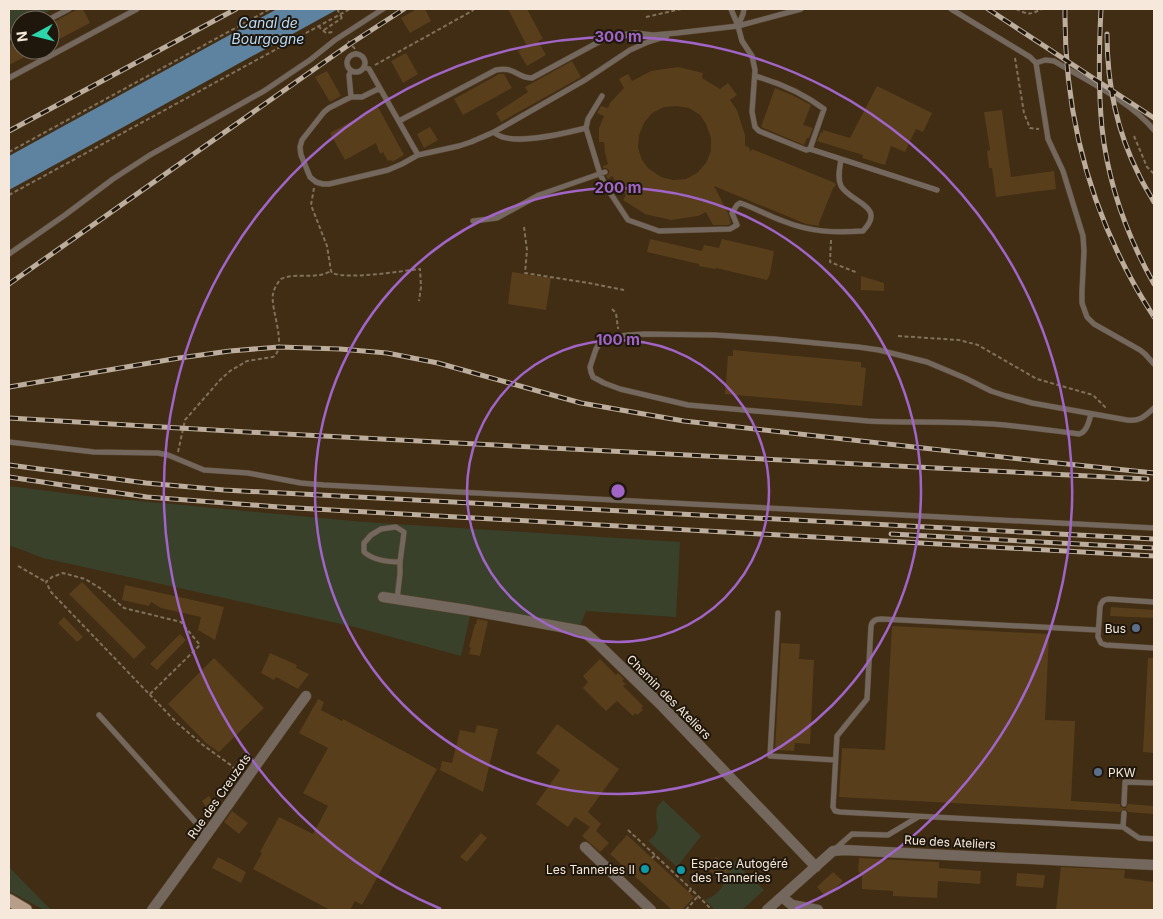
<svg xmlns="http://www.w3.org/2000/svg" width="1163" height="919" viewBox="0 0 1163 919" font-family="Inter,sans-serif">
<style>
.green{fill:#39412b}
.water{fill:#5e83a1}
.building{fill:#583e1b;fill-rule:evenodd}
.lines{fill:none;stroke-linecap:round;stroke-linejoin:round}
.service-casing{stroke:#5d4b34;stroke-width:6}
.minor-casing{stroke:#5d4b34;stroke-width:11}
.primary-casing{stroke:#5d4b34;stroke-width:14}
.path{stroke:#81705b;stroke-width:2;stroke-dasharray:4 2.5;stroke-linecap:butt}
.service{stroke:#74685e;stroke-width:5}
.minor{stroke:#74685e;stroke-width:10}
.primary{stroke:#b69e8a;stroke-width:12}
.rail-casing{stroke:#bcad9c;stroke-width:5}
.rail{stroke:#20170c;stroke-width:3;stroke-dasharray:9;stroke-linecap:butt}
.path-bridge{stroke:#81705b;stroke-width:2;stroke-dasharray:4 2.5;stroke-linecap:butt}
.ring{fill:none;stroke:#a065c7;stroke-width:2.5}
.service-dot{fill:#5c6f8a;stroke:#20170c;stroke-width:2}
.culture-dot{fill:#0f9aa8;stroke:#20170c;stroke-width:2}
.labels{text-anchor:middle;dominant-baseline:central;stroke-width:4;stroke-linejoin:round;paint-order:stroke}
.poi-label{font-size:12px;fill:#f6e9db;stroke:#20170c;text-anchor:end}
.street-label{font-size:12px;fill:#f6e9db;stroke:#20170c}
.water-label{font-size:14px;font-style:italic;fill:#baddfb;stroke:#20170c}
.centre{fill:#a065c7;stroke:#20170c;stroke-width:2.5}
.ring-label{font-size:15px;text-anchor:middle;font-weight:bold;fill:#a065c7;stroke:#20170c;stroke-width:4;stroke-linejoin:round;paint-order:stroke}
</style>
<rect width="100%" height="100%" fill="#402d14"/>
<!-- green -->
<path class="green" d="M9 9H53L32 20H20V26L9 32Z
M9 486 96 497 364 522 680 542 676 617 586 611 580 626 472 607 461 656 355 627 43 558 9 545Z
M663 800 701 836 677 867 648 841 655 835 658 828 656 816 657 807Z
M734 861 764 890 742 910H715L705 900C714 896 720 892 724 883L722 878Z
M9 867 51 910H44L9 891Z"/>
<!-- water -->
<path class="water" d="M277 9H338L9 190V156Z"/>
<!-- building -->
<path class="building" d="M78 9H83L90 23 50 44V24Z
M417 9H425L431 21 410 33 401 18Z
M508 9H527L543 39 538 41 546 55 527 66 518 51 527 46Z
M20 40V50H38L9 65V45Z
M406 53 418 74 403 83 391 61Z
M572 61 581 77 501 122 496 113 528 92 525 87Z
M678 67 703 73 702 78 720 89 728 83 737 95 730 100 737 110 745 135V146L749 147 750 152 752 149 835 183 836 185 833 188 819 223V226L806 224 714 186 728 213 731 223 729 225H713L706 212 698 216 671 220 645 214 623 200 626 195 612 176 608 179 606 176 609 173V170L606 168H603V166L608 164 605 153 604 142H599V128L604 116 597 113 601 106 608 108 610 103 624 88 619 79 628 74 632 81 651 71ZM677 106 689 108 700 115 706 124 711 138V151L706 163 697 173 686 179 673 180 661 177 648 168 642 160 638 148 639 135 644 123 652 113 664 107Z
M327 71 341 96 330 102 315 77Z
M499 74H504L512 88 463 115 454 99Z
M877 86 932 113 923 132 916 129 905 152 891 146 885 165 862 158 863 155 817 141 821 132 823 133V130L850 138Z
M775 88 792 95 811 105 803 125 813 128 809 138H807L804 145 761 127Z
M378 107 404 155 392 162 391 160 388 161 383 152 380 154 376 143 345 160 330 133Z
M1002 110 1011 177 1054 171 1056 189 996 197 992 168H989L987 151 990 150 984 112Z
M430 127 438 140 424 148 417 134Z
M650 239 702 251 704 245 719 248 722 239 774 251 770 274 767 280 716 268 715 269 699 266V264L647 252Z
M512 272 551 278 546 310 508 304Z
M861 276 884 283V291L861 290Z
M733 350 861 362V367L866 368 862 406 725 394 728 356H733Z
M82 582 146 647 134 659 69 594Z
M125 585 224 607 215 640 198 630 201 617 161 608 151 602 149 606 122 600Z
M1111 607 1154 610V618L1110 616Z
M64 617 83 637 77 642 58 623Z
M477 619 488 621 480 656 469 654 471 648 469 647 475 624H476Z
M892 626 1049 634 1045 720 1075 721 1071 801 1120 804V806L1123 808H1126L1128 804 1154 806V814L1128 812 1127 810 1124 809 1120 812 839 797 842 748 885 750Z
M180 634 186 640 157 670 150 664Z
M781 643 800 644 799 659 814 660 810 744 795 743 794 751 775 750Z
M270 653 297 665 296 668 309 674 298 689 276 677 274 680 261 673Z
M214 658 264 708 219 752 206 743 168 704Z
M1148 658H1154V753L1143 752Z
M600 659 616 675 618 673 624 679 622 681 626 684 623 686 643 706 641 708 643 710 637 715 635 713 633 716 617 701 606 711 583 688 588 682 583 676Z
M318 699 324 702 321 710 342 721 343 719 437 769 362 905 355 901 350 910H330L253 869 262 853 260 852 279 817 313 834 328 806 303 793 328 748 299 733Z
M557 724 619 769 588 812 601 824 596 831 609 843 600 852 582 836 590 827 575 817 568 827 536 804 560 770 536 753Z
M477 725 498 729 483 792 440 770 442 761 452 763 460 730 475 733Z
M209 796 217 808 213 814 212 813 211 815 202 801Z
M232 811 248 823 239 834 224 822Z
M481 833 487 838 467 862 460 857Z
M627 835 694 897 682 910H672L610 854Z
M218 857 246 872 241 883 212 868Z
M716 857 730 870 721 880 706 868Z
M859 858 939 862V868L981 871 980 884 938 881 937 898 893 896V891L862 889V875L858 871Z
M1061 867 1125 870 1124 878 1154 882V910H1056Z
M833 872 843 881 826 897 817 887Z
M1017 873 1045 875 1043 888 1016 886Z"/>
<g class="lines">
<!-- service casing -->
<g class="service-casing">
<path id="service" d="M731 9 738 26 742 41 752 56 755 70 752 112 755 127 759 131 806 150 810 149 937 190
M951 9 1030 57 1036 63 1048 139 1063 171 1083 236 1084 251 1082 291V303L1087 317 1094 324 1140 350 1145 354 1154 364
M48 20 69 9
M738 26 743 14 744 9
M9 38 20 33
M347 63a9 9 0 1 1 18 0a9 9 0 1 1-18 0Z
M1036 63 1045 60 1054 61C1086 80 1131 102 1154 130
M364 67 369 69 418 155 459 146 471 142 494 132 585 80 630 50 648 42 667 36
M755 76C780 83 803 93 824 109L810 149
M9 78 137 9
M380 88 362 97H351L329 108 324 112 302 140 300 147 301 155 310 177 316 182 323 184H329L388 170 402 164 418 155
M351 97 349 75 351 71
M399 121 496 70C516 66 516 78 532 78L608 37 635 33 653 35 677 33 738 26 801 9
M586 128 588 119 602 96
M494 132C509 148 566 133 586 128L600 174 607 188 628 220 659 231 730 229 737 225 732 213 737 205 740 203C755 208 769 216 783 221 810 232 834 233 863 231 887 206 851 203 841 186 837 178 840 167 841 159
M473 221 497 218 539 195 605 172
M9 254 65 215 113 179 150 155 264 91 310 60 335 40 383 9
M1091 414C1089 421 1087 432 1079 434 1043 429 1008 424 972 423 937 421 903 423 868 421L688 405 620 389 604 383 593 377 591 372 590 367 596 349 602 340 610 337 629 335 644 334 715 335 774 339 858 347 879 350 927 362 965 378 991 391 1006 396 1032 403 1127 420C1140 422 1145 416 1154 408
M9 442 94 452 158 453 168 455 204 470 248 473 301 483 324 485 1154 528
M397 599 400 574V562L403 540 404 532 396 527 381 529 371 535 364 543V552C373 560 387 562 400 562
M1154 602 1109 599C1104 599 1101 602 1100 607L1098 637 1101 643 1106 645 1154 648
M778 613 770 756 835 760
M1098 630 881 619C875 619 872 621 871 626L867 699 837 736 833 807 835 811 840 812 1123 827 1139 838 1154 839
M99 715 207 835
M1124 804 1125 782 1154 783
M1123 827 1124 813
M835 849 852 834 888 835 918 817"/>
</g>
<!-- minor casing -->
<g class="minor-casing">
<path id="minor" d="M383 597 467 610 583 631 597 643 660 704 816 867
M585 847 651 910
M782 897 792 905 818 910
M152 910C204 840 254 767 306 696
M767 910 833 851 844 850 1154 865"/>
</g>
<!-- primary casing -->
<g class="primary-casing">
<path id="primary" d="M9 900 26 910"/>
</g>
<!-- path -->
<path class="path" d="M1016 9C1029 15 1029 15 1042 9
M646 17 681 9
M318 26 326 33 333 32
M324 30 342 18
M348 41 356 50 355 55
M1015 58 1024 113 1030 128 1039 129
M375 65 472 11 474 9
M1134 136 1147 167 1154 174
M9 152 270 9
M314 188 311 205 327 246 331 271 332 273C350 280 400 271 420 269L421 287 419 301
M9 195 350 9
M524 227 527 250 525 273 589 283 624 290
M831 240 830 262 858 273
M612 309 616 313 618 328H619
M898 336 959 340 978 345 1037 379 1093 395 1107 409
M178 452 185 420 220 380 230 371 247 361 273 357C288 347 270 309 273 294 274 289 277 283 281 279 296 272 316 280 331 271
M18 566 46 582
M150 694 200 645 181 622 124 608 100 588 85 579 63 573 52 577 46 582 51 592 177 723 203 745 232 766 238 774
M628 830 655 855
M652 858 655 855 691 889
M689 892 691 889 712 910
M686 910 698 896"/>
<!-- service -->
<use href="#service" class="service"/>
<!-- minor -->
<use href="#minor" class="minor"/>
<!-- primary -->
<use href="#primary" class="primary"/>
<!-- rail casing -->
<g class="rail-casing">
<path id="rail" d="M988 9 1154 118
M1065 9C1064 107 1086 198 1134 284 1140 295 1147 306 1154 317
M1101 9C1099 48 1098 88 1102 128 1108 183 1127 236 1154 284
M1107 34C1107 82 1117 132 1139 175 1143 184 1149 193 1154 202
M9 131 236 9
M9 284 350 44 404 9
M9 387 179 358 230 351 279 347 340 349 387 353 438 363 581 403 684 421 1038 461 1154 473
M9 418 266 433 1147 479
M9 465 146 483 224 490 1154 539
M9 477 69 486 147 497 279 507 1154 556
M891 534 1154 548"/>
</g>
<!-- rail -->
<use href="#rail" class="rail"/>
<!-- path-bridge -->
<path class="path-bridge" d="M337 9 342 18"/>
</g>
<!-- distance rings -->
<g class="ring">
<circle cx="618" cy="491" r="151"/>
<circle cx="618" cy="491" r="303"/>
<path d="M441 909A454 454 0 1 1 795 909"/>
</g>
<!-- markers -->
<g class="service-dot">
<circle cx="1136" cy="628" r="5"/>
<circle cx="1098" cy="772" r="5"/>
</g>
<g class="culture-dot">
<circle cx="645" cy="869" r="5"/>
<circle cx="681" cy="870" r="5"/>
</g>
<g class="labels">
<!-- poi labels -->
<g class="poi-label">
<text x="1126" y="628">Bus</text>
<text x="1108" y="772" text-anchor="start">PKW</text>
<text x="691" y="863" text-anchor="start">Espace Autogéré<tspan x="691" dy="14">des Tanneries</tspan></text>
<text x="635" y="869">Les Tanneries II</text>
</g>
<!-- street labels -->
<g class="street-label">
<text transform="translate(669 697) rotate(45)">Chemin des Ateliers</text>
<text transform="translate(219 796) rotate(-55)">Rue des Creuzots</text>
<text transform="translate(950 842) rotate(3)">Rue des Ateliers</text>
</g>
<!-- water labels -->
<g class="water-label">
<text x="268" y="22">Canal de<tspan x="268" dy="16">Bourgogne</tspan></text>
</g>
</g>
<circle cx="618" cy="491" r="8" class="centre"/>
<g class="ring-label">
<text x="618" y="42">300 m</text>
<text x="618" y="193">200 m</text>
<text x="618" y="345">100 m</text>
</g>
<!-- border -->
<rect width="1163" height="919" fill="none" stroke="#f6e9db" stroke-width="20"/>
<!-- north arrow -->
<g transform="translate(35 35) rotate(263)"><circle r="24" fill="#20170c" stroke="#766b5f"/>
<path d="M0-4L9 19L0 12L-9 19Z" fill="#2cd5ab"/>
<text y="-8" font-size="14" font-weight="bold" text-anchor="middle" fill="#f6e9db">N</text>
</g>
</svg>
